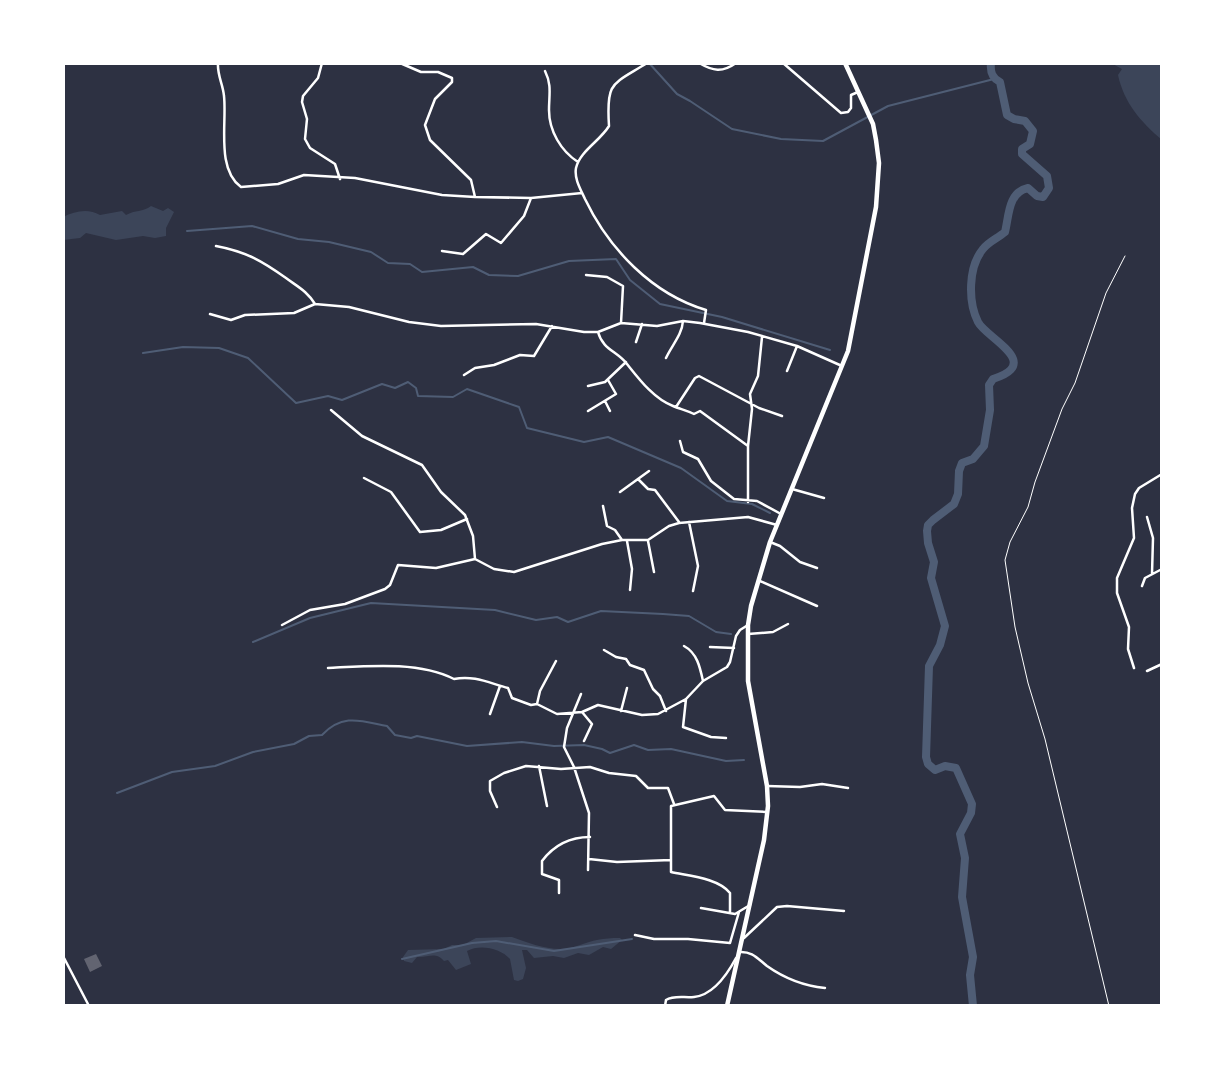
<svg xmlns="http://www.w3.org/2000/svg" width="1225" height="1069" viewBox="0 0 1225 1069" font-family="'Golos Text',sans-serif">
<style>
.green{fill:#3c4559}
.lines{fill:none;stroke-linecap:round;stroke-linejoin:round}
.stream{stroke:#4f5d75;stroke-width:2}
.river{stroke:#4f5d75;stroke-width:8}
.building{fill:#626471}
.path{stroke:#fff;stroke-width:1}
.minor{stroke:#fff;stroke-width:2.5}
.trunk{stroke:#fff;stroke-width:4.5}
</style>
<rect width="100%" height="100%" fill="#2d3142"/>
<!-- green -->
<path class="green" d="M1111 63H1162V140C1141 122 1124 103 1118 75L1122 69Z
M151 206 163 211 168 208 174 212 166 228V236L155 238 143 236 116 240 86 233 80 238 63 240V217C75 211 88 208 100 215L122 211 126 215C135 210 143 212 151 206Z
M512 937C531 944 557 954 577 946 594 940 602 938 620 938L622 940 611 949 603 947 589 955 578 953 564 958 553 956 534 958 527 950H522L526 968 523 979 518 981 514 980 510 959C500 948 480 944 467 951L471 964 456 970 448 960 444 961C435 951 428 958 417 957L412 963 404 961 403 957 408 950 444 949 452 945H463L476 938Z"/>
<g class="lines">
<!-- stream -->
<path class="stream" d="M649 63 677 94 690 101 732 129 781 139 823 141 888 106 994 79
M187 231 252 226 298 239 329 242 371 252 388 263 410 264 422 272 473 267 489 275 518 276 569 261 616 259 630 280 660 304 722 317 830 350
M143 353 183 347 219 348 248 358 296 403 328 396 342 400 382 384 395 388 408 382 416 388 418 396 453 397 467 389 519 407 527 428 584 442 608 437 681 468 727 501 752 504 770 513
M253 642 310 618 371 603 495 610 536 620 557 617 568 622 601 611 663 614 689 616 716 632 731 634
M117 793 172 772 215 766 253 752 294 744 309 736 322 735C343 713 361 721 387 726L395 735 411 738 417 736 467 746 522 742 554 746 584 745 602 749 610 753 634 745 648 750 671 749 726 761 744 760
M402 959 472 943 496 941 554 951 632 939"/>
<!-- river -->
<path class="river" d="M973 1006 970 975 973 957 962 897 965 858 960 834 971 813 972 804 956 768 945 766 935 770 928 764 926 757 929 666 940 645 945 626 931 578 934 562 928 543 927 531 928 525 933 520 954 504 958 494 959 471 962 463 973 459 984 446 990 410 989 385 993 379C1044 363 986 338 978 322 968 302 968 267 983 249 988 242 998 238 1005 232 1009 216 1008 192 1028 188L1037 196 1043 197 1049 188 1047 176 1022 154V149L1030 144 1033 131 1025 121 1014 119 1007 115 1000 82C992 78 990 72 991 63"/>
</g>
<!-- building -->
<path class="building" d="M96 954 102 966 90 972 84 959Z"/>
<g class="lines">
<!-- path -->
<path class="path" d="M1109 1006 1045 739 1028 683 1015 627 1005 560 1010 542 1028 507 1035 482 1062 409 1075 383 1106 293 1125 256"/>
<!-- minor -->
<path class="minor" d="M218 63C217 75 223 84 224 96 227 123 216 169 241 187L278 184 304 175 355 178 442 195 475 197 531 198 582 193
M322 63 318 78 303 96 302 102 307 119 305 139 310 148 335 164 340 179
M400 63 421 72H438L452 78V82L435 99 425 125 430 140 471 180 475 197
M647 63C612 85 606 81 609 126 600 141 580 151 576 168 574 179 581 190 585 199 609 249 652 294 706 310L704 323
M699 63C713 71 722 73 736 63
M770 63H776
M783 63 841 113 848 112 851 108V95L858 92
M545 71C552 85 549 95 549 110 549 131 561 151 578 162
M216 246C247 252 262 261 286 278 298 287 307 291 315 304L349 307 409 322 441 326 536 324 584 332H598L621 323 657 326 683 321 700 323 748 332 797 346 842 366
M442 251 463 254 486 234 501 243 524 216 531 198
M586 275 607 277 623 286 621 323
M210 314 231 320 245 315 294 313 315 304
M598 332C603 350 617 351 627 364 639 379 654 399 673 406 680 409 686 410 694 414L700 411 748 446
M636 342 642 324
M666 358C672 345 682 335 683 321
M787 371 797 346
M464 375 475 368 494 365 520 355 534 356 552 326
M588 386 605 382 626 362
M605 401 610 411
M676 407 695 378 699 376 759 408 782 416
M331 410 362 436 422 465 441 492 465 515 473 536 475 559
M588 411 616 394 608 380
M680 441 683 452 698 459 711 481 734 499 757 501 781 514
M364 478 391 492 420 532 441 530 467 519
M639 480 648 489 655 490 679 522
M792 489 824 498
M620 492 649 471
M748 502V446L752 409 750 394 758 376 762 337
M603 506 607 526 615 530 622 540
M1147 517 1153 538 1152 574
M689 522 698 566 693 591
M627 541 632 569 630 590
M648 541 654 572
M770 542 780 546 800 562 817 568
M760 581 817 606
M1142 586 1145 578 1162 569
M282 625 310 610 345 604 385 589 390 585 398 565 436 568 475 559 494 569 514 572 602 544 622 540H648L669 526 679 523 748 517 777 525
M748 634 773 632 788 624
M684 646C697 653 700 667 703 681
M710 647 734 648
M604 650 616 657 626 659 630 665 644 670 653 689 660 696 666 711
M328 668C368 666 418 661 454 679 474 675 489 683 508 688L512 698 531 705 537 704 557 714 582 712 598 705 642 715 658 714 686 699 703 681 727 667 730 662 736 636 740 630 748 625
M1134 668 1128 649 1129 627 1117 593V578L1134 538 1132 508 1135 494 1139 488 1162 474
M1147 671 1162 664
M581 694 567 728 564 747 574 767 589 813 588 870
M686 699 683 727 711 737 726 738
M537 704 540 691 556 661
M621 711 627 688
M582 712 592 724 584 741
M490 714 500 686
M1162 747V749
M539 766 547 806
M767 786 800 787 822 784 848 788
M497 807 490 791V781L504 773 526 766 561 769 590 767 609 773 636 776 648 788H668L674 804
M589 859 617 862 671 860
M559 893V880L542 874V861C554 845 570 837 590 837
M701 908 735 914 750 905
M730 913V893C718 878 689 876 671 872V806L714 796 725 810 767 812
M635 935 654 939H688L730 943 739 912
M744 938 777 907 787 906 844 911
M739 952C752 951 757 958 767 966 784 978 805 986 825 988
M63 956 89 1006
M665 1006 666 1000C674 995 684 998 694 997 713 995 728 973 736 958"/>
<!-- trunk -->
<path class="trunk" d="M727 1006 764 840 768 806 767 786 748 681V625L751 606 770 542 848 351 876 207 879 163 876 140 873 124 845 63"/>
</g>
<!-- border -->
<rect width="1225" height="1069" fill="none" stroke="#ffffff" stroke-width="130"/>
</svg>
